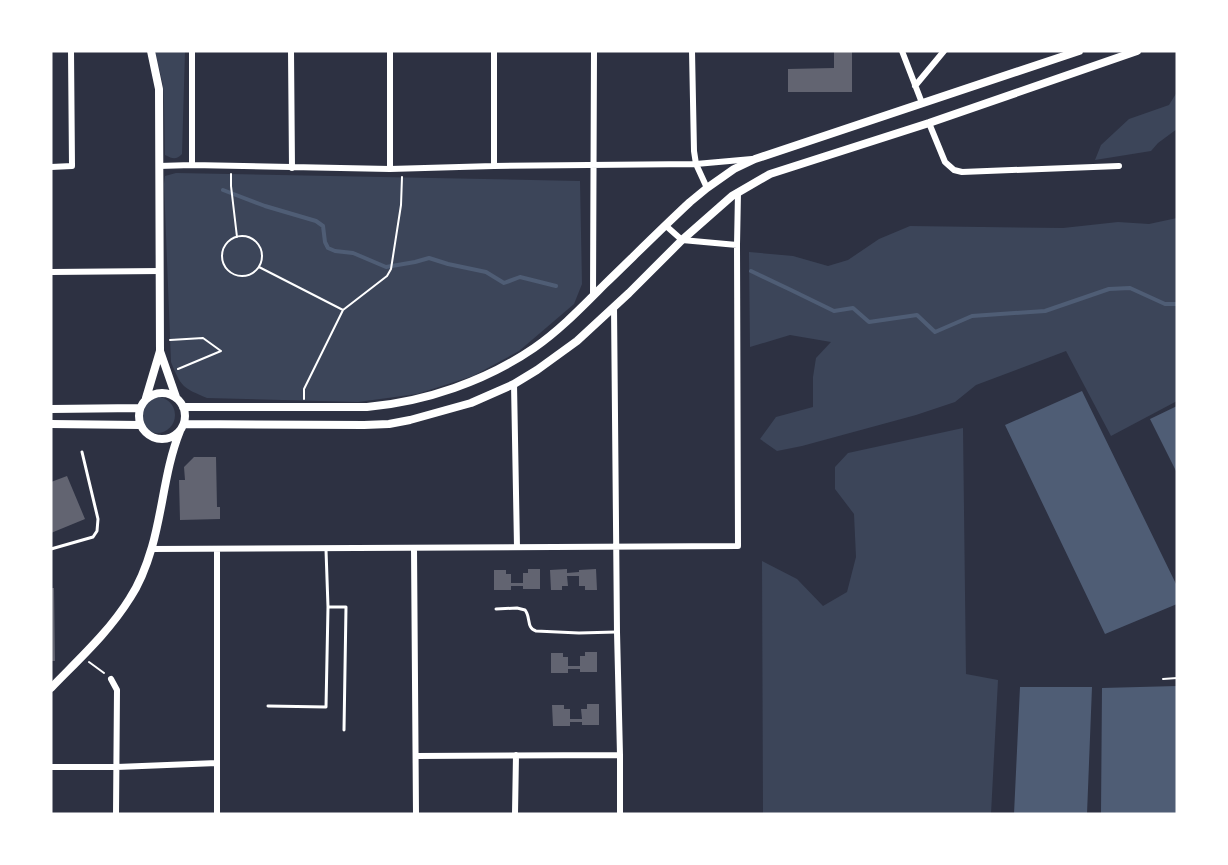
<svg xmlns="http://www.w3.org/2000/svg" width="1228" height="865" viewBox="0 0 1228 865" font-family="Signika,sans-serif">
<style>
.green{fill:#3c4559}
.water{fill:#4f5d75}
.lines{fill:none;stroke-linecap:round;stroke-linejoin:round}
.stream{stroke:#4f5d75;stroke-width:4}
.building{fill:#626471}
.path{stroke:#fff;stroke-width:2}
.service{stroke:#fff;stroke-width:3}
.minor{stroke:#fff;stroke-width:6}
.secondary{stroke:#fff;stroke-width:8}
</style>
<rect width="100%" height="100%" fill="#2d3142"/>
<!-- green -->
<path class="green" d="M155 51H185L182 154C176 160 173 159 165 155L164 102 163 85Z
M1177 92V129L1158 143 1151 151 1095 160 1101 145 1129 119 1169 105Z
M176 173 580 181 582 284 574 304 519 351 473 376 417 394 358 402 207 398C183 388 181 387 171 362L164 184 165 176Z
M1177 218V401L1111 436 1066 351 976 385 955 402 916 415 802 446 777 451 760 439 776 417 813 407V377L816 358 831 342 790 335 750 347 749 252 793 256 828 266 848 260 879 239 910 226 1063 228 1118 222 1149 224Z
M139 415a18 18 0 1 1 36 0a18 18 0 1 1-36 0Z
M963 428 966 674 998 680 991 814H763L762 561 797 579 823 606 847 592 856 557 854 514 835 489V467L848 453Z"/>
<!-- water -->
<path class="water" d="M1082 391 1177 586V604L1105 634 1005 425Z
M1177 406V473L1150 419Z
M1177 686V814H1101L1102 688Z
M1020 687H1092L1087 814H1014Z"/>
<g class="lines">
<!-- stream -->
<path class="stream" d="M223 190 265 206 316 221 323 226 325 242 328 248 335 251 353 253 386 267 415 262 429 258 448 264 486 272 504 283 520 277 556 286
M751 271 791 290 834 311 853 308 869 322 917 315 935 332 972 316 1045 311 1109 289 1130 288 1165 304H1177"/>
</g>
<!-- building -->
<path class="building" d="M834 51H852V92H788V69L834 68Z
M194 457H216L217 507H220V519L180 520 179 480H185L184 467Z
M67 476 85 519 51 533V482Z
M528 569H540V589H523V586H511V590H494V570H506V574H511V583H523V573H528Z
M567 569V573L579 572V570L596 569 597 590H585V586H579V576H567L568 586H562V590H551L550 570Z
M51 588H54L55 661H51Z
M585 652H597V672H580V669H568V673H551V653H563V657H568V666H580V656H585Z
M587 704H599V725H582V722H570V726H553L552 705H564V709H570V719H582L581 709H587Z"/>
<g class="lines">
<!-- path -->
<path class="path" d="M231 174V186L237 237
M222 256a20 20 0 1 1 40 0a20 20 0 1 1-40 0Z
M259 267 343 310 304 389V399
M343 310 387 276 391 269 401 205 402 177
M170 340 203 338 221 351 178 369
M89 662 104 673
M1163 679 1177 678"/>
<!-- service -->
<path class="service" d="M51 549 93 537 97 531 98 519 82 452
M326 550 328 607H346L344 730
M496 609 517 608 525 610C531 617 526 628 536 631L579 633 616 632
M268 706 326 707 328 607"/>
<!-- minor -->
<path class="minor" d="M291 51 292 168
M390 51V169
M494 51V166
M692 51 694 151 696 164 707 188
M902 51 922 103
M915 86 944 51
M929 123 945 162 954 170 962 172 1119 166
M192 165V51
M159 166 192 165 390 169 494 166 696 164 752 159
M51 167 72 166 71 51
M665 225 682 240 737 245
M51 272 160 271
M593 296 594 51
M614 307 617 632 620 755V814
M514 384 517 547
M414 548 416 814
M151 549 738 546 737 245 738 192
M217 549V814
M111 679 117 690 116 814
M416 756 620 755
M51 767H117L217 763
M515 814 516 755"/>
<!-- secondary -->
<path class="secondary" d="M160 351 176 397
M139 416a23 23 0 1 1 46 0a23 23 0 1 1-46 0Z
M146 398 160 351 159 89 151 51
M183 407H367C425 402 486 381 534 348 560 330 582 307 605 284 633 257 661 229 690 202L707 188 734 169 755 159 1079 51
M51 409 140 408
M51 424 140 425
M184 424 364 425 389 424 410 420 471 403 514 384 537 370 577 341 629 293 682 240 732 196 770 174 929 123 1137 51
M51 688C79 659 109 632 130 598 140 583 147 564 152 547 163 509 165 468 180 431"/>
</g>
<!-- border -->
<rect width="1228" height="865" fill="none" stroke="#ffffff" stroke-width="105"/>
</svg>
